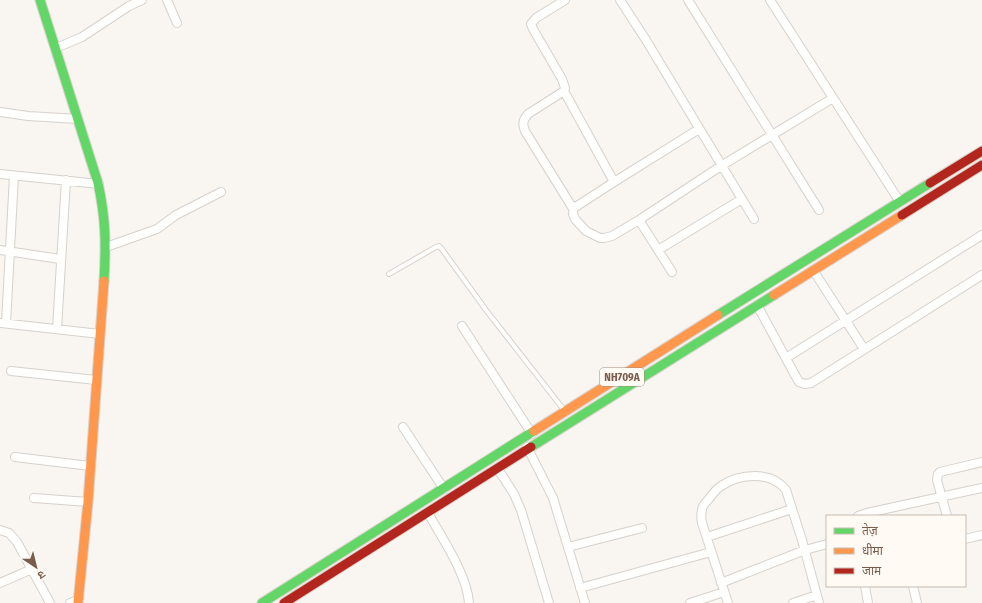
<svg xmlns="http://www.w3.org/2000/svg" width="982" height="603" viewBox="0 0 982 603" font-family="'Fira Sans Condensed','Noto Sans Devanagari',sans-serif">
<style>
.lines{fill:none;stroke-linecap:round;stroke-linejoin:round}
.lane-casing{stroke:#d7d1cb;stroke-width:6}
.street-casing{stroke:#d7d1cb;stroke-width:10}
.fast-casing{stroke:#d9d2cb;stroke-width:11}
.slow-casing{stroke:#d9d2cb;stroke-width:11}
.jam-casing{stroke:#d9d2cb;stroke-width:11}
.lane{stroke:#fefefd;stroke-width:4}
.street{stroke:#fefefd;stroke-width:8}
.fast{stroke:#63d668;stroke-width:9}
.slow{stroke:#ff974d;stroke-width:9}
.jam{stroke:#b3261e;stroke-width:9}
.labels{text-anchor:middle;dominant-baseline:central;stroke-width:3;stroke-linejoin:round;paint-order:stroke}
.shield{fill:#fffaf3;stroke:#a28b7f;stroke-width:1}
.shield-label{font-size:11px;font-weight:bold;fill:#7a5c4d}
</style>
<rect width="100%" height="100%" fill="#f9f5f0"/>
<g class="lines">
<!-- lane casing -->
<g class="lane-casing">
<path id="lane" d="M389 274 436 247 439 246 441 248 486 310 564 410"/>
</g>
<!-- street casing -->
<g class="street-casing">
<path id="street" d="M167 0 177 23
M565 0 536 18 531 24 533 29 562 79 565 88 564 91 528 114C523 120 522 124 525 131L572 207 577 206 614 182 699 129
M620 0 646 40 754 219
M688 0 819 210
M770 0 900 202
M56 48 82 37 129 6 142 0
M564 91 614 182
M0 112 28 116 78 119
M0 174 99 184
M574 207 573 214 575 219 586 231 600 238H604L612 236 639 220 721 166 833 98
M639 220 672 272
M106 247 157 229 176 215 221 192
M0 250 60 259
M658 250 742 199
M813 270 864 349
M757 305 795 375 799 382 805 384 811 383 982 275
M1 323 100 334
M6 323 14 176
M462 326 532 434
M57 329 66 180
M786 358 982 235
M11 371 96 380
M403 427 444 489
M527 447 553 498 585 603
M15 457 90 466
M498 469 514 494 521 510 549 603
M34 498 88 502
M428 513C442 538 467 574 469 603
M858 516 867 513 982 488
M947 516 937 480 938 474 940 472 982 462
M0 530 9 533 17 542 50 603
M707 537 792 509
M965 539 982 535
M568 547 642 528
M0 583 32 569
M721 583 805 550 827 544
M865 586 868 603
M913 586 917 603
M580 588 711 552
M70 603 78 600
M690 603 724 592
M728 603 702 523C701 519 701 515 702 510 702 506 705 503 708 500 712 495 715 490 721 486 739 474 771 470 786 490L802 540 819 603
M793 603 817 595"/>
</g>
<!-- fast casing -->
<g class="fast-casing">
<path id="fast" d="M40 0 98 183C106 219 106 245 104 281
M718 315 930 183
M531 447 774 295
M262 603 534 431"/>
</g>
<!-- slow casing -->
<g class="slow-casing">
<path id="slow" d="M774 295 902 215
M534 431 718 315
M78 603 88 502 104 281"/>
</g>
<!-- jam casing -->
<g class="jam-casing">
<path id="jam" d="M930 183 982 151
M902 215 982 165
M284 603 531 447"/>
</g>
<!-- lane -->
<use href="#lane" class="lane"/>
<!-- street -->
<use href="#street" class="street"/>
<!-- fast -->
<use href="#fast" class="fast"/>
<!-- slow -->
<use href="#slow" class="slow"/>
<!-- jam -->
<use href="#jam" class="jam"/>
</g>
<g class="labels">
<!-- shield labels -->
<rect class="shield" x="600" y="368" width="44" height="18" rx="3"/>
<g class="shield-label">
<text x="622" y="377">NH709A</text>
</g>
</g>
<!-- legend -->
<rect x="826" y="515" width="140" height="72" fill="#fffaf3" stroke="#cabbb1"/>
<rect x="834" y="528" width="20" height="6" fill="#63d668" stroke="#cabbb1"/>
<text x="862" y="535" font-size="12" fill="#7a5c4d">तेज़</text>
<rect x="834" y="548" width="20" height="6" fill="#ff974d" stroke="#cabbb1"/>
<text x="862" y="555" font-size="12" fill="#7a5c4d">धीमा</text>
<rect x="834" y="568" width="20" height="6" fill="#b3261e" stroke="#cabbb1"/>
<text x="862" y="575" font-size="12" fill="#7a5c4d">जाम</text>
<!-- north arrow -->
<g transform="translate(36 567) rotate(145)" stroke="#fffaf3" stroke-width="3" paint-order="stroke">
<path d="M0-3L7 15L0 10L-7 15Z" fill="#7a5c4d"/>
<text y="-6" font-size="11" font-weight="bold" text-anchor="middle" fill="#7a5c4d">उ</text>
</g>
</svg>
